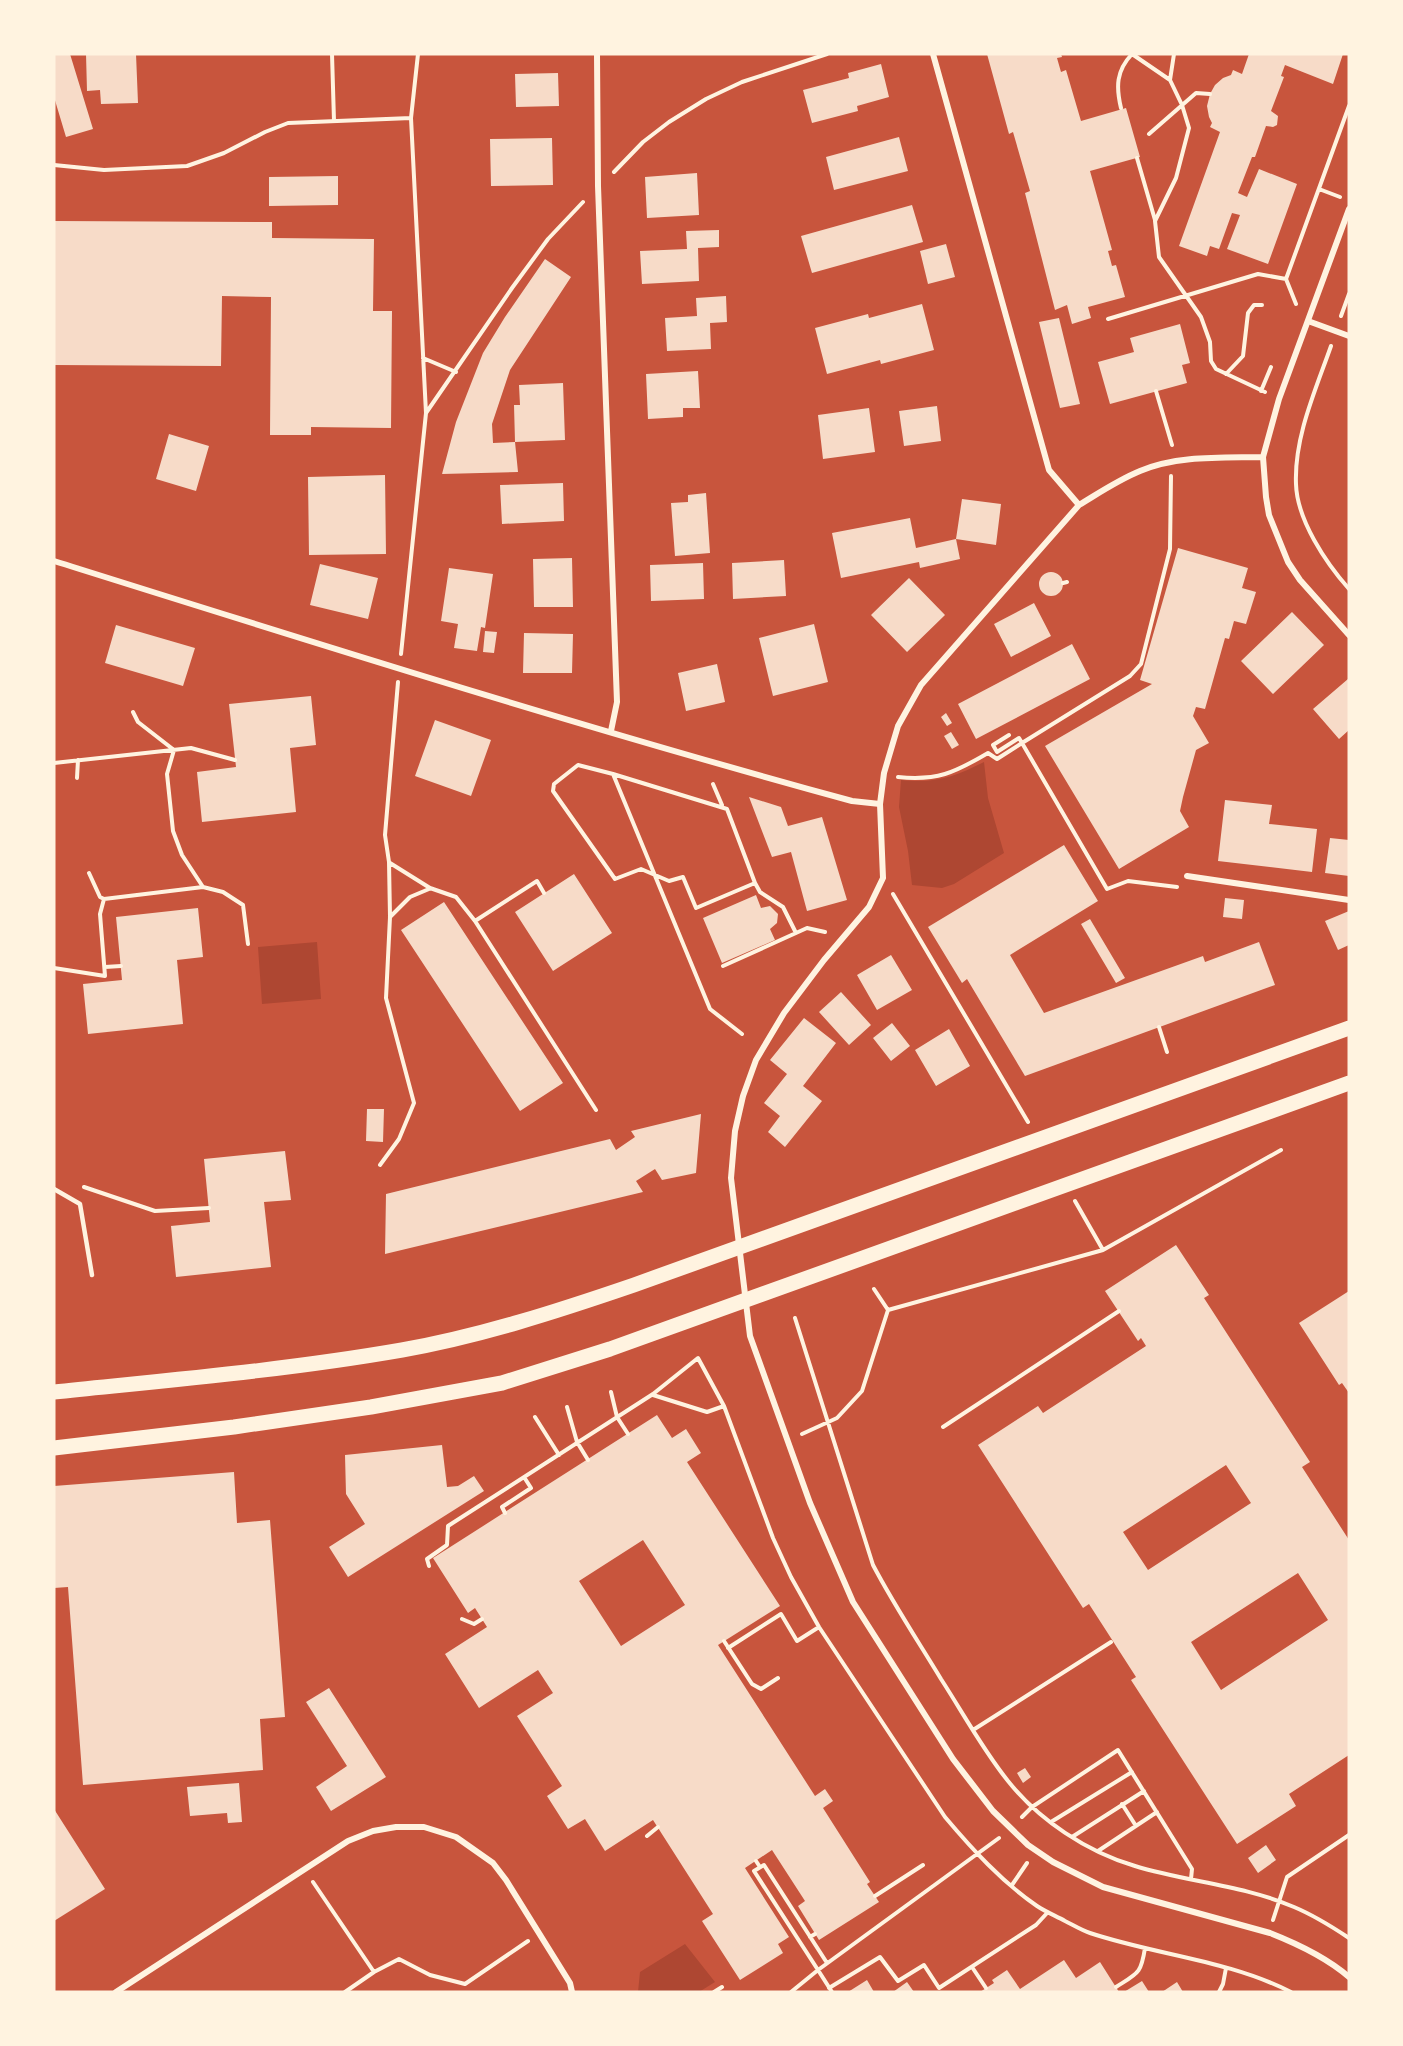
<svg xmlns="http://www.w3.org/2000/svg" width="1403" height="2046" viewBox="0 0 1403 2046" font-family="Cabin,sans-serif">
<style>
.green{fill:#ae4732}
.building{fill:#f7dbc8;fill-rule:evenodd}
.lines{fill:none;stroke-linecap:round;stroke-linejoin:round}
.path{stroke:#fff3e0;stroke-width:4}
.service{stroke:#fff3e0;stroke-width:4.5}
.minor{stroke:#fff3e0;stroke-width:6}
.primary{stroke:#fff3e0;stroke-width:15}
</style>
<rect width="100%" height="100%" fill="#c8553d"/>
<!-- green -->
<path class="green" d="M984 762 988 798 1004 853 954 884 942 888 912 885 908 851 899 807 901 780C934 784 954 777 984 762Z
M317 942 321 999 262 1004 258 947Z
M685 1944 715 1982 699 1992H638L640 1972Z"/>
<!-- building -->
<path class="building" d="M54 54H70L93 129 66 137 54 97Z
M86 54H136L138 103 101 104 100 90 87 91Z
M987 54H1061L1062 57 1057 58 1061 72 1066 70 1081 121 1126 108 1140 157 1090 171 1112 250 1108 251 1112 266 1116 265 1125 297 1088 307 1091 318 1072 324 1067 305 1055 310 1025 193 1030 191 1013 132 1009 134Z
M1249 54H1343L1333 84 1285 65 1281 76 1284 77 1271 111 1278 116 1277 125 1273 127 1266 126 1255 157H1252L1238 193 1247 197 1259 169 1297 184 1268 264 1227 249 1240 215 1232 213 1219 249 1210 246 1207 256 1179 246 1220 132 1210 127 1212 123 1209 117 1207 106 1210 94 1215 85 1223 78 1231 75 1233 70 1242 74Z
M881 64 889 97 857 106 858 111 812 123 803 90 849 78 848 73Z
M558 73 559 106 516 107 515 74Z
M899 137 908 171 834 190 826 157Z
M552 138 553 185 491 186 490 139Z
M697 173 699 215 647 218 645 177Z
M338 176V205L269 206V177Z
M912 205 923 242 812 273 801 236Z
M54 221 272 222V238L374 239 373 311H392L391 428 311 427V435H270L271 297 222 296 221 366 54 365Z
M719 230V247L698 248 699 281 642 284 640 251 687 249 686 231Z
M946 244 955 277 928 284 920 251Z
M545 259 571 277 510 370 492 424 493 443 515 442 518 472 442 474 456 422 483 353 505 317Z
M726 296 727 322 710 323 711 349 667 351 665 318 697 316 696 298Z
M922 304 934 350 881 364 880 360 827 374 815 328 868 314 869 318Z
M1059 318 1080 404 1060 408 1039 322Z
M1180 324 1190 363 1182 365 1187 383 1110 404 1098 362 1134 352 1130 338Z
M698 371 700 408H683V417L648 419 646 374Z
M563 383 565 440 515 442 514 405H520L519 385Z
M937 406 941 441 904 446 899 411Z
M869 408 875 452 823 459 818 415Z
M169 434 209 446 196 491 156 479Z
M385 475 386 554 309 555 308 477Z
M563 483 564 521 502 524 500 485Z
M706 493 710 553 675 556 671 503 688 502V495Z
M962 499 1001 504 996 545 956 539Z
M910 518 916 548 956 539 960 559 920 568 919 562 841 578 832 533Z
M1178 548 1248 568 1242 588 1256 592 1246 624 1234 621 1229 639 1225 638 1205 709 1196 707 1193 716 1209 743 1196 750 1183 797 1180 811 1189 827 1119 869 1045 746 1152 684 1140 680Z
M572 558 573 607H534L533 559Z
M784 560 786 596 733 599 732 563Z
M703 563 704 599 651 601 650 565Z
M320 564 378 578 368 619 310 605Z
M449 568 493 574 485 628 481 627 477 651 454 648 458 624 441 621Z
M1039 584a12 12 0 1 1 24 0a12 12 0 1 1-24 0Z
M909 578 945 615 907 652 871 615Z
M1034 603 1051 636 1011 657 994 624Z
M1292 612 1324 645 1273 694 1241 661Z
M814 624 828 682 773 696 759 638Z
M116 625 195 648 183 686 105 663Z
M485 631 497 632 494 653 483 652Z
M524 633 573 634 572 673H523Z
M1072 644 1090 679 976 739 958 704Z
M717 664 725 702 686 711 678 673Z
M1348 679 1349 730 1339 739 1313 709Z
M311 696 316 745 290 748 296 812 202 822 197 772 236 767 229 704Z
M946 713 952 723 947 726 941 717Z
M435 720 491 740 471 796 415 776Z
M951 732 959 745 952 749 944 736Z
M749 797 781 807 788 826 822 817 847 900 807 911 791 852 772 857Z
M1225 800 1272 805 1269 824 1317 829 1312 872 1218 861Z
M1330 838 1349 840V876L1325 873Z
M1064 845 1098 901 1010 955 1044 1013 1203 956 1205 962 1259 942 1275 985 1025 1076 967 979 962 983 928 927Z
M574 874 612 933 553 971 515 912Z
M756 895 761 908 770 906 778 914 777 923 770 929 775 940 722 963 703 918Z
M1225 898 1244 900 1242 919 1223 917Z
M444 902 563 1083 520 1111 401 930Z
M198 908 203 957 177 960 183 1024 88 1034 83 984 122 980 116 917Z
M1349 911V945L1338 950 1325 921Z
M1090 919 1125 978 1116 983 1081 924Z
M891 955 912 990 877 1010 857 975Z
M841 992 871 1025 849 1045 819 1012Z
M804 1018 836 1043 803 1086 822 1101 785 1147 768 1132 780 1116 764 1103 787 1074 770 1060Z
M892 1023 910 1046 891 1061 873 1038Z
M949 1029 970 1066 936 1086 915 1050Z
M367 1109H384L383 1142 366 1141Z
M701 1114 696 1173 662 1180 655 1169 636 1181 643 1192 385 1254 386 1194 610 1139 616 1150 635 1137 631 1131Z
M285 1151 291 1200 264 1202 271 1267 176 1277 171 1226 210 1222 204 1159Z
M1176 1245 1209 1295 1204 1298 1310 1462 1302 1467 1349 1540V1755L1289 1794 1296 1806 1237 1844 1131 1680 1136 1677 1089 1604 1083 1608 978 1445 1038 1406 1043 1413 1146 1346 1141 1338 1138 1341 1105 1291ZM1226 1465 1251 1503 1148 1570 1123 1532ZM1298 1573 1328 1620 1221 1690 1191 1642Z
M1349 1291V1393L1342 1383 1339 1385 1299 1323Z
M657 1415 672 1438 686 1429 701 1453 687 1462 780 1606 718 1645 815 1796 825 1789 833 1801 823 1808 870 1882 867 1884 879 1902 819 1940 798 1906 805 1901 772 1850 745 1868 789 1937 778 1944 783 1953 740 1980 702 1921 713 1914 653 1820 605 1851 585 1819 568 1829 547 1796 562 1786 517 1716 553 1693 538 1670 479 1708 445 1654 487 1627 475 1608 468 1613 433 1558ZM643 1540 685 1605 621 1646 579 1581Z
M442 1445 447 1487 458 1486 474 1476 484 1491 348 1577 329 1547 365 1524 346 1494 345 1455Z
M234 1472 237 1523 270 1520 285 1717 260 1719 263 1770 83 1785 68 1587 54 1588V1486Z
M329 1688 386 1777 331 1811 316 1787 347 1766 306 1702Z
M1025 1768 1031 1777 1023 1783 1017 1773Z
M239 1783 242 1822 228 1823 227 1813 190 1816 187 1787Z
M54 1809 105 1889 54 1921Z
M1266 1845 1276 1860 1258 1873 1248 1858Z
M1064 1960 1076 1978 1100 1962 1119 1992H980L994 1983 992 1980 1007 1970 1020 1989Z
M867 1980 874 1992H848Z
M1142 1981 1149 1992H1124Z
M907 1982 914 1992H893Z
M1177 1982 1183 1992H1162Z"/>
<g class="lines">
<!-- path -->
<path class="path" d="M332 54 334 121
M418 54 411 118 426 413
M1132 54 1170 80 1182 105 1189 128 1176 178 1155 221 1159 257 1201 317 1210 342 1211 361 1216 369 1265 392
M1170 80 1174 54
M1121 108C1116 87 1116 71 1132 54
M1149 134 1196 93 1210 94
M1137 158 1155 220
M54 165 104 170 187 166 224 153 265 132 288 123 411 118
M614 172 643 142 669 122 706 99 742 82 827 54
M1319 189 1340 197
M1296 304 1286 279 1349 106
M1341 316 1349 294
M1108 319 1258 274 1286 279
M1331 346C1316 389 1294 437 1296 484 1297 520 1326 563 1349 589
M423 358 456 372
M1226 374 1243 356 1248 313 1254 305H1262
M1156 391 1172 445
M1261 391 1271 367
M1171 476 1170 549 1141 664 1130 676 1022 743 1107 889 1128 881 1177 887
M1063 583 1067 582
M401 654 426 413 512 288 548 239 583 202
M133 712 138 722 174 750 167 774 173 831 182 855 203 887 223 892 243 905 248 944
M54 763 191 748 235 760
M613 774 727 809 755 883 760 892 783 907 796 933
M898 777C937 781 954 773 988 753L997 759 1022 743 1019 738 997 752 993 745 1009 735
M77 778 78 760
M713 784 722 805
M390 863 430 888 456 897 475 921 596 1110
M89 873 100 897 104 899
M893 894 1028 1122
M390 917 410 897 429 889
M475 921 537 881 544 893
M723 966 807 928 825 932
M105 967 121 966
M54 968 105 976 100 914 104 899 203 887
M1159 1027 1167 1052
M742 1034 710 1009 613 774 578 765 554 784 553 791 615 879 641 869 669 881 683 877 696 908 755 883
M380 1165 399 1139 414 1103 386 998 390 917 389 862 385 835 398 682
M84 1187 155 1211 209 1208
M1075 1201 1103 1250
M874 1289 888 1310
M888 1310 1103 1250 1281 1150
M795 1318 873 1565C894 1605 918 1641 941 1679 963 1713 983 1750 1008 1781 1039 1820 1087 1852 1135 1866 1187 1882 1243 1885 1294 1907 1313 1915 1331 1926 1349 1938
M611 1392 617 1417 628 1434
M653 1395 707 1412 724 1406
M567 1407 577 1442 588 1460
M535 1417 559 1455
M943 1427 1119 1311
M802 1434 837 1418 862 1391 888 1310
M505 1513 502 1507 531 1488 524 1477
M429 1566 427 1559 447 1545 448 1526 653 1394 698 1358 724 1406 773 1538 791 1577 819 1627 945 1817C972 1849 1002 1882 1037 1906 1046 1912 1056 1916 1065 1921 1073 1925 1081 1930 1090 1933 1156 1955 1228 1960 1291 1992
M462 1619 474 1624 482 1619
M724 1641 752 1684 761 1689 778 1678
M728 1648 781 1614 797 1641 819 1627
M973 1730 1111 1642
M1122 1804 1136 1826
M1022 1817 1032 1807 1118 1750 1192 1869 1191 1879
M1051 1822 1132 1772
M647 1836 658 1827
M1072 1837 1144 1791
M1098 1851 1157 1812
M756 1861 760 1867
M313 1882 374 1972 345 1992
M1012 1885 1027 1863
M875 1896 923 1865
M1273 1920 1287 1877 1349 1835
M810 1937 815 1934
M827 1963 764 1865 754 1871 818 1970 999 1838
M972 1967 986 1988
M374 1972 399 1959 430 1975 465 1984 528 1941
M1116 1987C1138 1973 1141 1974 1145 1948
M829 1988 880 1957 898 1981 924 1965 939 1988 1036 1925 1048 1912
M714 1992 722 1987
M791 1992 818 1970 832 1992
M1219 1992 1223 1984 1226 1968"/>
<!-- service -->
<path class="service" d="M54 1189 80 1204 92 1275"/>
<!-- minor -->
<path class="minor" d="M597 54 598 186 617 702 611 731
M933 54 1049 470 1079 505
M1349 209 1279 399 1263 457 1266 497 1269 515 1288 562 1300 580 1349 635
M1308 321 1349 336
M1263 457C1223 458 1178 455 1140 471 1118 480 1099 493 1079 505L921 685 898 726 884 773 880 804 883 878 869 907 824 960 784 1013 756 1060 743 1096 735 1131 731 1178 750 1336 810 1503 853 1602 953 1759 993 1811 1028 1845 1053 1862 1103 1887 1270 1933C1298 1944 1326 1957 1349 1977
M54 561C319 644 584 728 852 801L880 804
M1187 876 1349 900
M116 1992 348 1841 373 1831 396 1827H424L456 1837 493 1863 506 1880 570 1983 572 1992"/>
<!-- primary -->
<path class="primary" d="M54 1392C170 1380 287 1370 402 1350 481 1336 558 1311 634 1285L1349 1028
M54 1448 234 1427 371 1407 502 1383 610 1349 1349 1083"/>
</g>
<!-- border -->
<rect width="1403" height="2046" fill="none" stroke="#fff3e0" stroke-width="111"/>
</svg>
